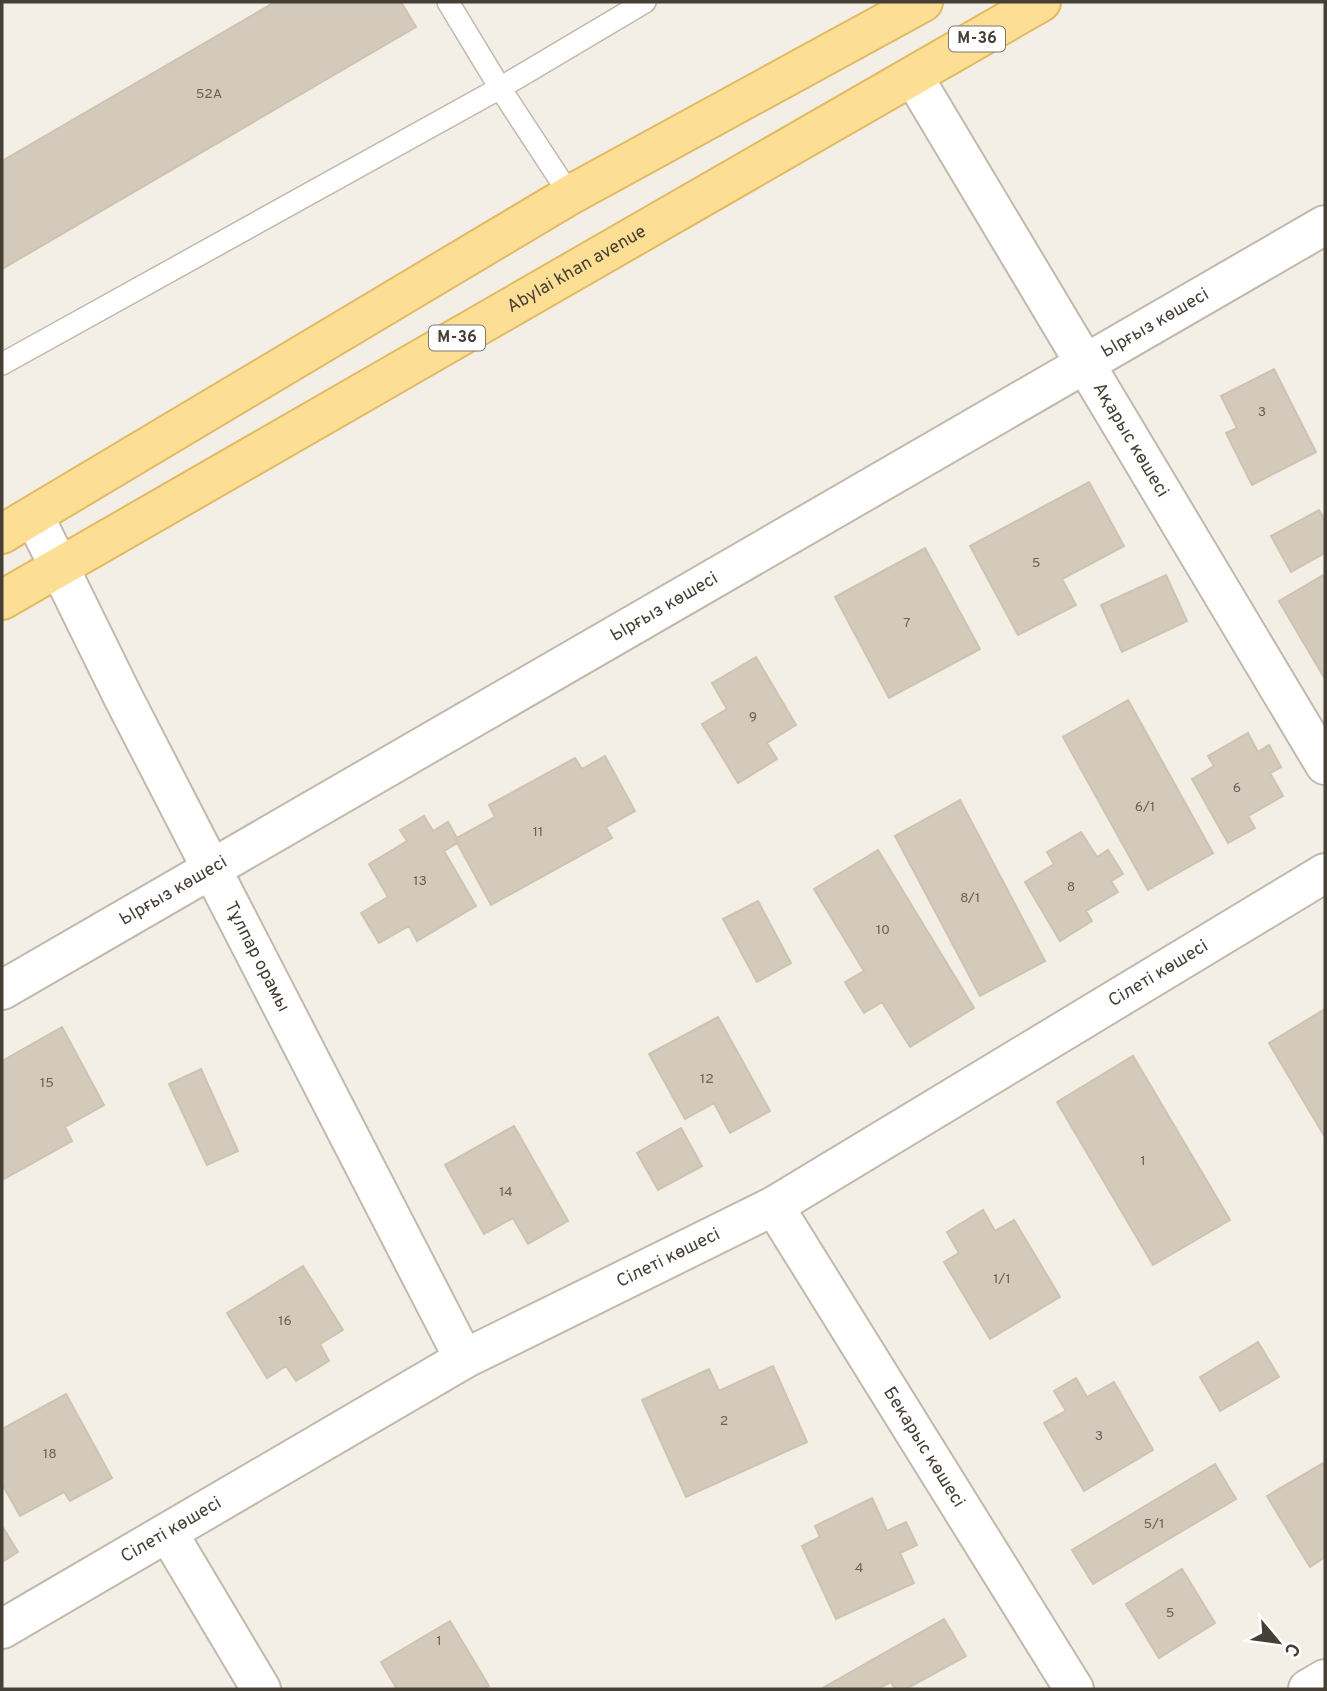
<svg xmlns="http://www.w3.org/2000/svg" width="1327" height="1691" viewBox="0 0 1327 1691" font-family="Overpass,sans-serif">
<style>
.building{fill:#d4cabb;stroke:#cfc2af;stroke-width:2}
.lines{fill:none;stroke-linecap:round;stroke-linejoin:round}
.service-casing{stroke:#c1b9ab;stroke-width:24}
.minor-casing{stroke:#c1b9ab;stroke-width:42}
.primary-casing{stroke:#e2ba64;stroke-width:42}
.service{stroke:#fff;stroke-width:21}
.minor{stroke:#fff;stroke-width:38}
.primary{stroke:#fdde95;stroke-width:38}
.labels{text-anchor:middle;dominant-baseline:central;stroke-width:7;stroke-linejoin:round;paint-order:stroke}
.number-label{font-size:14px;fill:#696256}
.shield{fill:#fff;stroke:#7d7972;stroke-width:2}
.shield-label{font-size:16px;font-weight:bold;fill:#453f35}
.street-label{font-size:18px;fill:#453f35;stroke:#fff}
</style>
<rect width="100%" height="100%" fill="#f3efe6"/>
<!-- building -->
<path class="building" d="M275 2H401L416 27 2 269V161Z
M1274 369 1316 452 1252 485 1226 433 1237 428 1221 396Z
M1089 482 1124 546 1062 579 1076 605 1018 635 970 546Z
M1319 510 1325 520V553L1291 572 1271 536Z
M925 548 980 649 889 698 835 597Z
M1325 574V679L1279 601Z
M1166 575 1187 621 1122 652 1101 605Z
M756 657 796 725 767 743 777 759 738 783 702 724 727 709 712 683Z
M1128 700 1213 853 1148 890 1063 737Z
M1248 733 1258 752 1269 745 1281 767 1270 773 1283 796 1248 816 1255 828 1228 843 1192 779 1214 766 1208 756Z
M605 756 635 811 606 827 612 838 491 905 455 839 495 817 489 805 575 758 582 769Z
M960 800 1045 961 980 996 895 836Z
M424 816 433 831 448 822 459 842 444 851 476 906 417 941 409 926 379 943 361 913 388 897 369 864 407 841 400 830Z
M1081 832 1097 857 1108 850 1123 874 1111 881 1118 892 1086 911 1092 921 1060 941 1025 882 1054 864 1047 852Z
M878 850 974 1008 910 1047 882 1002 864 1013 845 982 864 971 814 889Z
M758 901 791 963 757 982 723 919Z
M1325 1009V1137L1269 1043Z
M718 1017 770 1111 730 1133 714 1103 685 1119 649 1054Z
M62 1027 104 1105 65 1127 72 1141 2 1180V1061Z
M1133 1056 1230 1220 1153 1265 1057 1102Z
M201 1069 238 1151 207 1165 169 1084Z
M514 1126 568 1221 528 1244 513 1218 484 1234 445 1165Z
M681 1128 702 1166 658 1190 637 1153Z
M983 1210 995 1231 1014 1220 1060 1297 990 1339 944 1262 959 1253 947 1232Z
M303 1266 343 1330 320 1344 329 1361 296 1381 286 1366 267 1378 227 1313Z
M1258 1342 1279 1377 1220 1411 1200 1377Z
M773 1366 807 1442 686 1497 642 1400 709 1369 719 1391Z
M1076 1378 1087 1397 1114 1382 1153 1450 1084 1491 1044 1423 1066 1411 1054 1391Z
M66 1394 112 1478 70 1501 64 1492 20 1516 2 1484V1429Z
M1325 1462V1557L1310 1567 1267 1496Z
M1215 1464 1236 1499 1093 1584 1072 1550Z
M872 1498 887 1531 906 1522 917 1545 900 1553 914 1583 836 1619 802 1546 820 1537 815 1526Z
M2 1526 18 1552 2 1562Z
M1182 1569 1215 1623 1159 1658 1126 1604Z
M944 1619 966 1656 906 1689H895L891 1682 877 1689H821Z
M450 1621 489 1686 483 1689H397L381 1662Z"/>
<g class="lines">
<!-- service casing -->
<g class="service-casing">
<path id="service" d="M448 2 500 88 645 2
M2 364 500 88 570 195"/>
</g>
<!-- minor casing -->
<g class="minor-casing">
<g id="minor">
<path id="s1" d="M913 76 1325 765"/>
<path id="s2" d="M34 516 123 697 464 1359"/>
<path id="s3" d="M2 990 1325 225"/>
<path id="s4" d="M774 1206 1074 1689"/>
<path d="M168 1533 261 1689"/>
<path id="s5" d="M2 1629 464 1359 774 1206 1325 873"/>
<path d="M1308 1689 1325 1679"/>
</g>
</g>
<!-- primary casing -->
<g class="primary-casing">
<g id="primary">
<path d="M2 534 570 195 923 2"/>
<path id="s6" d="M2 600 1041 2"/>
</g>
</g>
<!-- service -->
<use href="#service" class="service"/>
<!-- minor -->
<use href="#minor" class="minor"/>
<!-- primary -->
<use href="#primary" class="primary"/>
</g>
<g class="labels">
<!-- number labels -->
<g class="number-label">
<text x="209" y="94">52А</text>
<text x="1262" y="412">3</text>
<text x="1036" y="563">5</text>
<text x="907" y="623">7</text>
<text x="753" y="717">9</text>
<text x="1237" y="788">6</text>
<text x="1145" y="807">6/1</text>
<text x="538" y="832">11</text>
<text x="420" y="881">13</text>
<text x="1071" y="887">8</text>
<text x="970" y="898">8/1</text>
<text x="883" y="930">10</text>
<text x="707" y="1079">12</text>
<text x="47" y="1083">15</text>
<text x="1143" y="1161">1</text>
<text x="506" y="1192">14</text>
<text x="1002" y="1279">1/1</text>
<text x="285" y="1321">16</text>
<text x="724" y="1421">2</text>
<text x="1099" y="1436">3</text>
<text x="50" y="1454">18</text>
<text x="1154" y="1524">5/1</text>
<text x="859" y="1568">4</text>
<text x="1170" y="1613">5</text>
<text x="439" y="1641">1</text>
</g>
<!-- shield labels -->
<g class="shield">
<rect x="949" y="26.5" width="56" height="25" rx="5"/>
<rect x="429" y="325.5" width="56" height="25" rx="5"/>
</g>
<g class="shield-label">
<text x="977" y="39">M-36</text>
<text x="457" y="338">M-36</text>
</g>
<!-- street labels -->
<g class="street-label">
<text stroke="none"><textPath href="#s6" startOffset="663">Abylai khan avenue</textPath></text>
<text stroke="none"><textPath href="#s3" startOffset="1332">Ырғыз көшесі</textPath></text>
<text stroke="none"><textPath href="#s1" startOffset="424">Ақарыс көшесі</textPath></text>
<text stroke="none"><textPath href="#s3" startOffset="765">Ырғыз көшесі</textPath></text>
<text stroke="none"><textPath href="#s3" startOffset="198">Ырғыз көшесі</textPath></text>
<text stroke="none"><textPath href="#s2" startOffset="494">Тұлпар орамы</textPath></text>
<text stroke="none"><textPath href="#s5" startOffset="1330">Сілеті көшесі</textPath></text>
<text stroke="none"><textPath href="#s5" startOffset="763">Сілеті көшесі</textPath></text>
<text stroke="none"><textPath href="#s4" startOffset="284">Бекарыс көшесі</textPath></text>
<text stroke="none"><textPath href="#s5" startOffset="196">Сілеті көшесі</textPath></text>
</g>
</g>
<!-- border -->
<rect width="1327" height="1691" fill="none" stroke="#453f35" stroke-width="7"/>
<!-- north arrow -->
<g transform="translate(1278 1642) rotate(119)" stroke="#ffffff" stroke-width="5" paint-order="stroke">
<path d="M0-5L12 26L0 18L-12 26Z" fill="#453f35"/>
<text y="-10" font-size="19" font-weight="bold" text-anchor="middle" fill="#453f35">С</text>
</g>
</svg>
